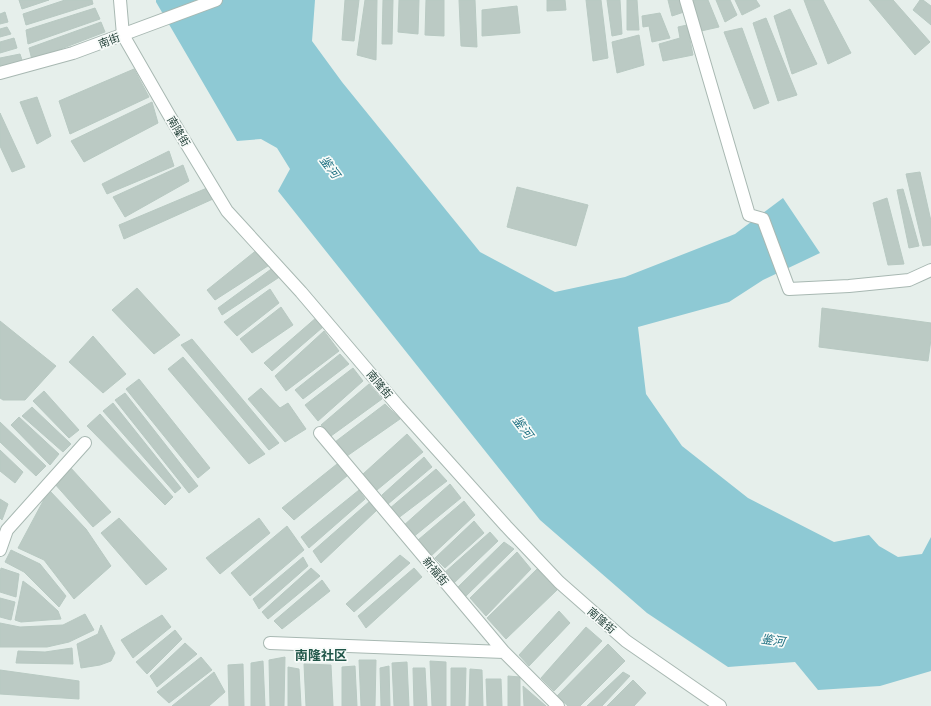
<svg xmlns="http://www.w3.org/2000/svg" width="931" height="706" viewBox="0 0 931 706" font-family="Manrope,'Noto Sans SC',sans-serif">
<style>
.water{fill:#8ec9d4}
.building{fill:#bbcac4;stroke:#b8c9c2}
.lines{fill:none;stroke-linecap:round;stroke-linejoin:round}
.minor-casing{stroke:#a8b8b2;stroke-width:14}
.tertiary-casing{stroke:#a8b8b2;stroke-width:14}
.minor{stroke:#fff;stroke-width:12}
.tertiary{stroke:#fff;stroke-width:12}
.labels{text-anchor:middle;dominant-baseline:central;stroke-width:3.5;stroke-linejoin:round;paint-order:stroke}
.street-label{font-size:11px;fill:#24423a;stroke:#f7fbf9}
.water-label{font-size:12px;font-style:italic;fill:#1c6f80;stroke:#f7fbf9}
.quarter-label{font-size:13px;font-weight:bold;fill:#1f5548;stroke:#f7fbf9}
</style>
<rect width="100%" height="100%" fill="#e6efeb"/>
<!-- water -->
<path class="water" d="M156 0H315L312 41 342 82 480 252 555 292 625 277 735 234 783 198 820 253 763 280 729 302 638 327 646 394 682 446 748 498 834 542 869 535 879 546 898 557 922 554 931 537V671L880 686 818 690 795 662 728 667 647 613 540 520 278 191 290 169 277 148 261 139 237 141 156 2Z"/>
<!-- building -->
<path class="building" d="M19 0H49L22 9Z
M65 0H92L93 4 26 25 23 14Z
M345 0H359L354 41 342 40Z
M365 0H377L376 60 357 55Z
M383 0H393L392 44H382Z
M399 0H419L418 34 398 32Z
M426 0H444V36L425 35Z
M459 0H475L477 47 461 46Z
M547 0H565L566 10 547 11Z
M586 0H601L608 58 593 61Z
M607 0H620L622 34 612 36Z
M627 0H637L639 30H627Z
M668 0H681L684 12 672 16Z
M691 0H708L719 27 701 31Z
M716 0H730L737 15 725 22Z
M735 0H756L760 6 742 15Z
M804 0H823L851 53 828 64Z
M869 0H893L930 42 915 55Z
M920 0H923L931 6V25L913 10Z
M517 6 520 33 482 36V10Z
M95 8 100 19 28 44 26 30Z
M790 9 817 64 792 74 774 16Z
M5 12 8 22 0 24V14Z
M660 13 670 38 652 42 649 26 643 27 642 16Z
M766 18 797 95 778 101 753 23Z
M101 22 105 32 32 60 29 48Z
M687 25 693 55 663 61 659 44 680 38 678 27Z
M7 27 11 34 0 37V29Z
M742 28 769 103 754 109 724 32Z
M639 35 644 65 617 73 612 42Z
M14 38 17 48 0 53V42Z
M20 54 23 63 0 69V58Z
M134 69 149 97 70 134 59 101Z
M37 97 51 136 37 144 20 102Z
M152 102 158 123 84 162 71 141Z
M0 113 25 167 12 172 0 146Z
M169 151 174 166 107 194 102 184Z
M183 165 189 181 125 217 113 197Z
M920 172 931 221V245L923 246 906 174Z
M517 187 588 205 576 246 507 227Z
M207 188 213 199 124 239 119 225Z
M903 189 919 246 909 248 897 190Z
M887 198 904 264 888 265 873 203Z
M258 249 271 264 215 300 207 290Z
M274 267 281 276 222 315 218 308Z
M137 288 180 335 154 354 112 310Z
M270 289 279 303 237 336 224 322Z
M281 307 293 325 252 353 240 339Z
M822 308 931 323V339L928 361 819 347Z
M317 317 323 327 272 371 264 363Z
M0 321 56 366 25 400H3L0 398Z
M324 331 339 351 286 391 275 376Z
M93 336 126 374 103 393 69 362Z
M192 339 279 443 269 450 181 345Z
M340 354 349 364 303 399 295 390Z
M183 357 265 454 249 464 168 369Z
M353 368 363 381 318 421 305 405Z
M139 379 210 468 198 478 126 389Z
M369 384 382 399 331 436 321 425Z
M261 388 280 408 288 403 306 429 285 442 248 399Z
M44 391 79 430 69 438 33 401Z
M125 393 198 486 189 493 115 400Z
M113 403 181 488 175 493 103 411Z
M385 404 400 419 347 456 335 442Z
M32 407 71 444 63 452 22 416Z
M100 414 173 497 165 505 87 426Z
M19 417 59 454 50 465 11 425Z
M0 422 46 466 36 476 0 442Z
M407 434 423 452 377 490 363 474Z
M0 450 23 472 15 483 0 471Z
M424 457 432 467 388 504 382 495Z
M337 464 347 476 294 520 282 508Z
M70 467 111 512 93 527 54 483Z
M436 469 447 481 397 519 389 509Z
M450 484 461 498 412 538 403 526Z
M49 490 86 529 111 566 74 599 44 560 18 548Z
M359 490 365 499 309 548 301 537Z
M0 499 8 504 2 520 0 518Z
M370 501 377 510 321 563 313 551Z
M464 501 475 515 430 557 418 540Z
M119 518 167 569 146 585 101 533Z
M259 518 270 533 220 574 206 558Z
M474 521 484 533 445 568 435 558Z
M287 526 304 550 250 596 231 573Z
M490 532 498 541 454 583 444 573Z
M504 542 514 549 466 596 458 587Z
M11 550 40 564 66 596 59 607 24 572 5 562Z
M517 552 531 569 486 616 470 598Z
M400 555 410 563 354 612 346 604Z
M303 557 308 566 259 609 253 599Z
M1 568 19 574 16 597 0 592V573Z
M311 568 320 576 268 619 262 612Z
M414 568 422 577 366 628 358 616Z
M537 569 557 590 506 639 487 618Z
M322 580 330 591 282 629 274 621Z
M23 581 35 590 58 611 61 619 21 622 15 620Z
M0 598 15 602 11 620 0 617Z
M559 611 570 623 529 666 519 655Z
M85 614 94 630 69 642 47 647H0V623L20 627 63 625Z
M162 615 171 627 133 658 121 640Z
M101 625 115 653 111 661 100 665 81 668 77 644 98 634Z
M586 627 602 641 554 691 541 678Z
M175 630 182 639 147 674 136 662Z
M185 643 197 654 157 687 150 676Z
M608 644 625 661 580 706H568L557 696Z
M72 648 73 664 16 663 18 651 45 652Z
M201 657 212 670 169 703 157 692Z
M285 657 284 706H270L269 660Z
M359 660H376L375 706H361Z
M263 661 265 706H251V663Z
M430 661 446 662V706H432Z
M407 662 409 706H394L392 663Z
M243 664 244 706H229L228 665Z
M304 664 331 665 333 706H306Z
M355 666 357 706H342V667Z
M389 666 390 706H381L380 668Z
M288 667 299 669 301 706H288Z
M413 668H425L427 706H414Z
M451 668H466L465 706H451Z
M470 669 482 670 483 706H469Z
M0 670 79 681V699L0 694Z
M214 672 225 692 209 706H172Z
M623 672 630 676 602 706H587Z
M508 676 520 677V706H508Z
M486 679H501L502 706H487Z
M633 680 646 693 634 706H607Z
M523 686 546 706H524Z"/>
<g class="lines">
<!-- minor casing -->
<g class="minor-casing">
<path id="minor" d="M120 0 123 35 169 115 227 211 301 292 398 406 506 526 559 582 626 641 720 706
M686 0 749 215 763 219 789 289 849 286 909 280 931 270
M320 433 504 652 558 706
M0 550 7 530 85 443
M270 643 504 652"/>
</g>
<!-- tertiary casing -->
<g class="tertiary-casing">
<path id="tertiary" d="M0 73 73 53 216 0"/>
</g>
<!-- minor -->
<use href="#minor" class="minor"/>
<!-- tertiary -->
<use href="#tertiary" class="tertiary"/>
</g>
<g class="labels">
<!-- street labels -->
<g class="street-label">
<text transform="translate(109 40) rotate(-21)">南街</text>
<text transform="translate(179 131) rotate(59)">南隆街</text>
<text transform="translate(380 384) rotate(50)">南隆街</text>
<text transform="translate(436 571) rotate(50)">新福街</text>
<text transform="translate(602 620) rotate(41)">南隆街</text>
</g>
<!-- water labels -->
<g class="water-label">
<text transform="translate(330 167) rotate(53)">鉴河</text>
<text transform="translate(523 427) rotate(53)">鉴河</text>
<text transform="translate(773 640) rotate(8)">鉴河</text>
</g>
<!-- quarter labels -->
<g class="quarter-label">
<text x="321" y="655">南隆社区</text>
</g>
</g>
</svg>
